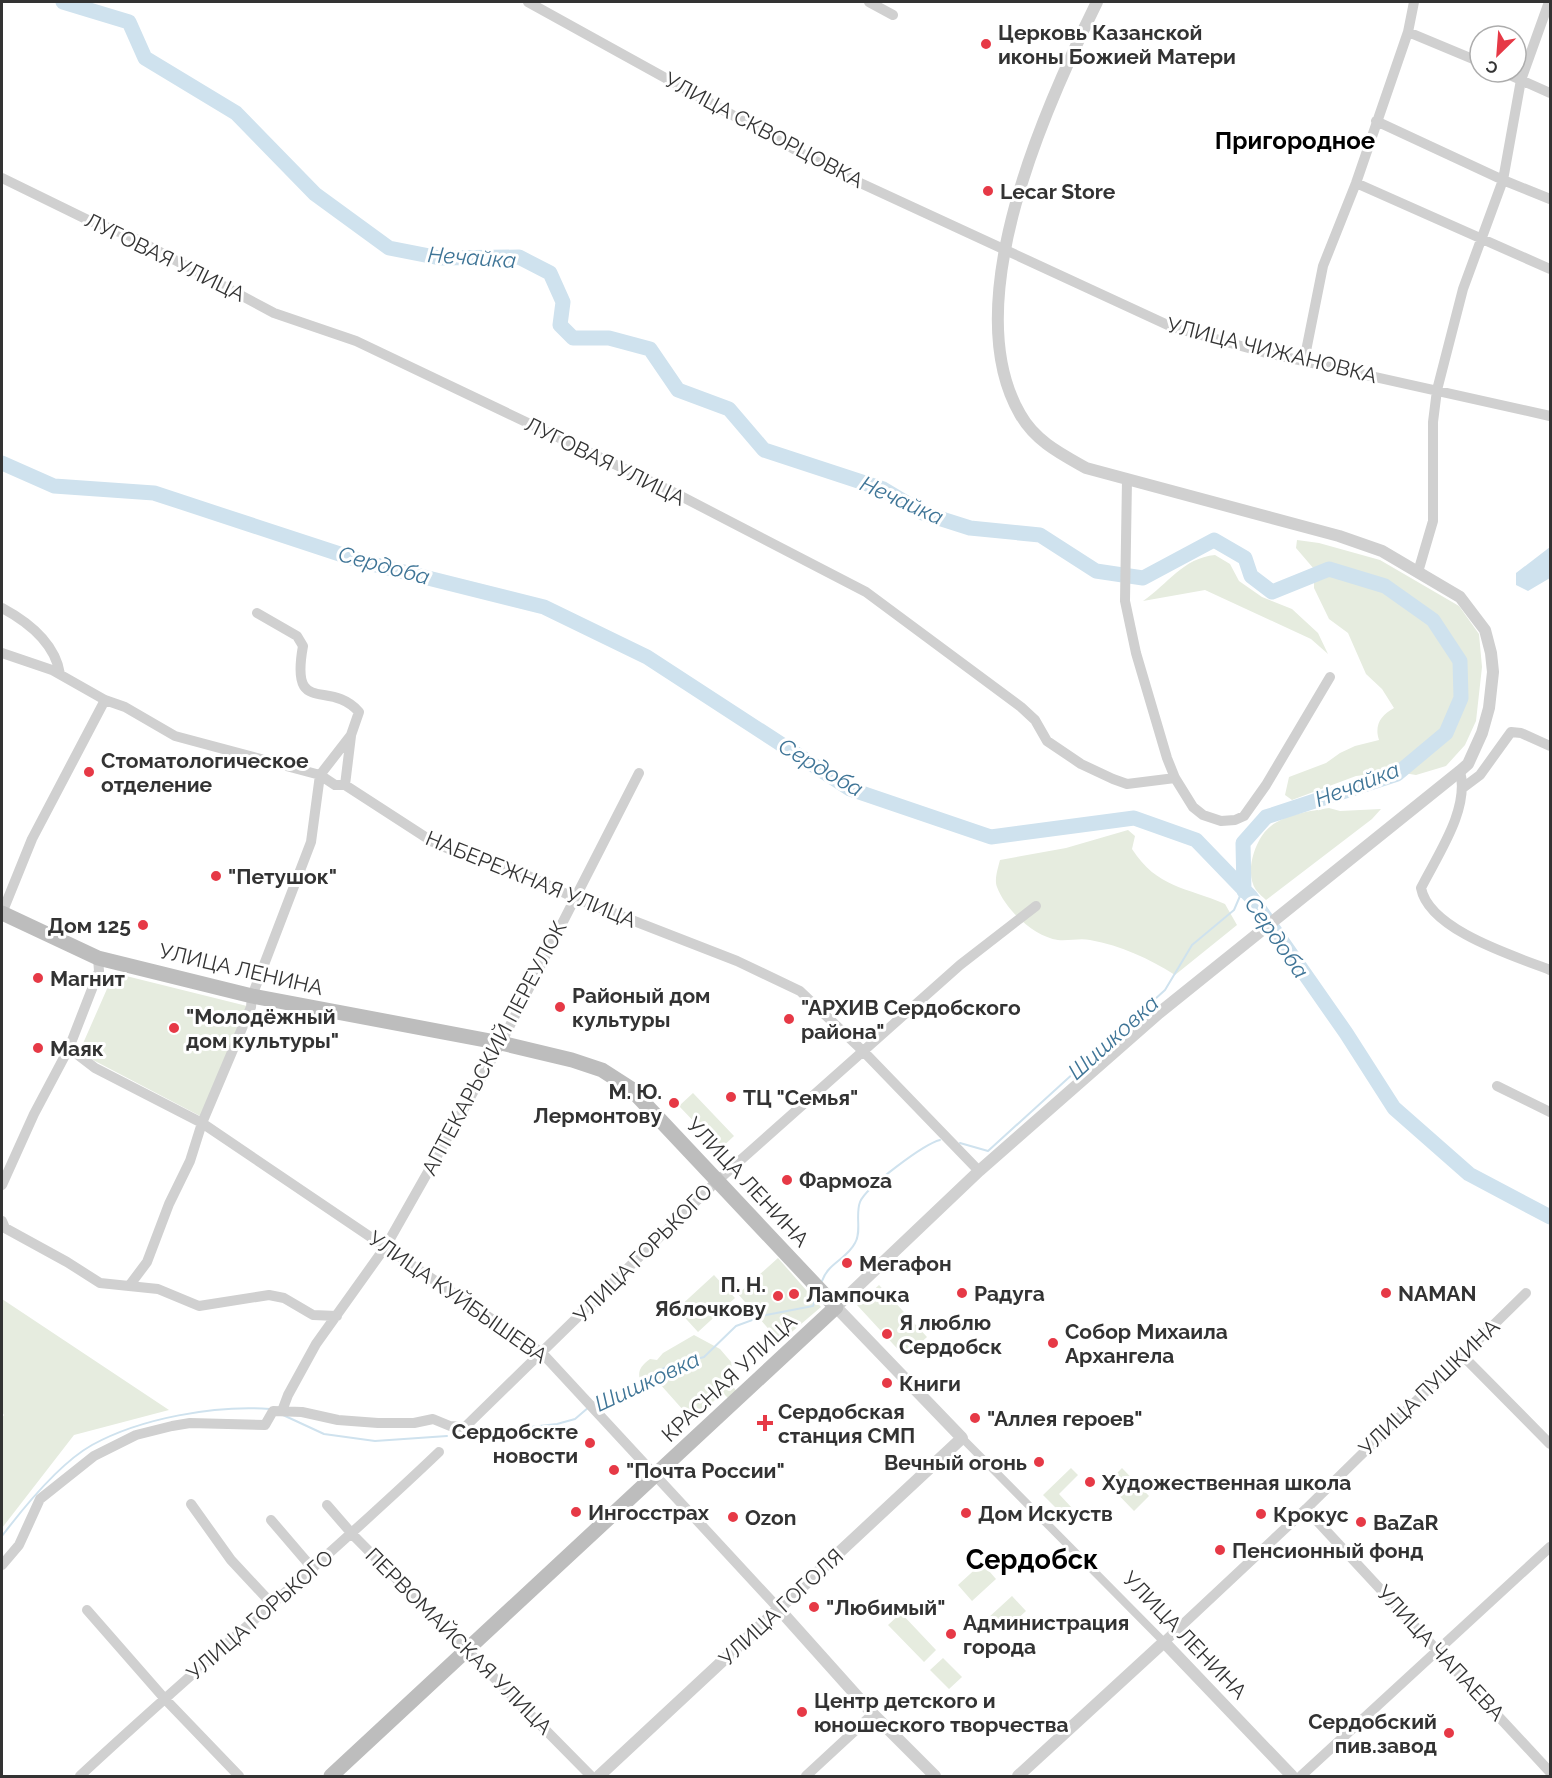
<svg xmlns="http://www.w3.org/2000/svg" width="1552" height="1778" viewBox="0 0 1552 1778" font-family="Raleway,sans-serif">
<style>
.green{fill:#e6ecdf}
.water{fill:#cfe2ee}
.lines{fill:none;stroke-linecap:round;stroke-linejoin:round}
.stream{stroke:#cfe2ee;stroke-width:2}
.river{stroke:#cfe2ee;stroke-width:15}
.pedestrian{stroke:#d0d0d0;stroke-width:8}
.minor{stroke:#d0d0d0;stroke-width:10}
.tertiary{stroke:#d0d0d0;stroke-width:12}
.secondary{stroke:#bdbdbd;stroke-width:15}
.poi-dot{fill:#e63946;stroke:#fff;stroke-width:2}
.labels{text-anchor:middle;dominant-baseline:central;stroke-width:6;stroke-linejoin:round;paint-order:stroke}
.poi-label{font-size:21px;font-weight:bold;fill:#333;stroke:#fff;text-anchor:start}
.street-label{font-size:21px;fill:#333;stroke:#fff}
.water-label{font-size:22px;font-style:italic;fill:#3f7597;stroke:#fff}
.quarter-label{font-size:24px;font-weight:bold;fill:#000;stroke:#fff}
.district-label{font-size:27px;font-weight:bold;fill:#000;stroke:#fff}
</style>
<rect width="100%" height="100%" fill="#fff"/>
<!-- green -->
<path class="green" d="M1297 540 1319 543 1380 560 1459 606 1479 634 1482 667 1476 721 1465 745 1446 766 1416 775 1385 770 1374 774 1356 776 1292 800 1285 795 1289 777 1326 763 1340 753 1355 746 1379 740C1374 725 1381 715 1394 708L1382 689 1366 674 1348 633 1329 619 1314 588V569L1296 548Z
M1215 555 1230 564 1239 581 1262 597 1292 609 1318 633 1328 654 1311 639 1205 590 1143 601C1168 584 1183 558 1215 555Z
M1329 808 1340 811 1381 809 1372 819 1266 900C1263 897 1259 894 1256 890 1244 873 1255 838 1271 826 1286 814 1311 811 1329 808Z
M1128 830 1135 836 1132 849C1157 888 1186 887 1225 904L1237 925 1175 975C1148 958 1122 946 1090 940 1080 938 1069 941 1058 940 1034 937 1005 909 997 887 994 880 998 868 1000 860L1066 848Z
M114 973 251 1007 202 1117 93 1060 81 1048Z
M693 1093 734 1136 720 1149 679 1106Z
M778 1258 821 1307 780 1342 738 1294Z
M714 1275 735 1298 698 1332 677 1309Z
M879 1285 927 1337 905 1357 857 1305Z
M2 1299 169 1410 74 1435 2 1528V1418L4 1415 2 1412Z
M694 1335 720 1349 732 1363 729 1381 737 1392 729 1399 723 1393 692 1420 659 1383 642 1387C637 1373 638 1368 650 1359L657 1360 663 1353Z
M1071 1468 1078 1475 1059 1494 1072 1508 1064 1516 1043 1495Z
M1122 1468 1149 1496 1134 1511 1107 1483Z
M982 1563 996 1579 972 1601 958 1585Z
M1012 1596 1026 1611 1002 1633 988 1618Z
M901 1613 936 1650 924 1662 888 1625Z
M943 1658 962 1677 949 1689 930 1670Z"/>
<!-- water -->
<path class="water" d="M1550 547V578L1528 591 1516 585V573Z"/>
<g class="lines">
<!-- stream -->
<path class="stream" d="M960 1143 988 1151 1165 990 1192 945 1234 910 1243 889
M822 1281C828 1263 847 1259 855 1243 862 1232 855 1215 860 1202 866 1187 924 1144 940 1140
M593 1403 642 1383 664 1368 704 1357 736 1326 766 1315 813 1306 816 1297
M283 1415 324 1434 375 1441 447 1436
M465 1436 514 1437 530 1427 557 1424 575 1419 589 1407
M2 1536C24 1507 60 1463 92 1445 141 1418 215 1405 270 1409"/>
<!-- river -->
<path class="river" d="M63 2 129 22 145 58 236 113 315 194 389 248 440 258 519 257 550 273 563 302 560 325 573 338H609L650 349 678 390 729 409 764 450 883 489 923 513 970 528 1040 535 1096 571 1143 578 1214 540 1245 558 1251 576 1272 592 1329 569 1385 586 1433 620 1460 661 1461 698 1446 733 1397 774 1266 817 1243 843 1244 891
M2 463 54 486 154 493 364 562 544 607 647 657 850 789 991 837 1134 818 1196 840 1251 897 1346 1033 1394 1108 1469 1174 1550 1217"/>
<!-- pedestrian -->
<path class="pedestrian" d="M962 1438 1164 1642"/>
<!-- minor -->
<path class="minor" d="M528 2 830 169 1172 327 1263 352 1550 416
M869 2 893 15
M1408 32 1480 62
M1503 72 1550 93
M1376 121 1503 180 1550 199
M2 178 90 221 130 236 274 313 356 341 675 493 866 592 1021 707 1035 720 1047 741 1081 764 1113 779 1127 784 1175 778
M1356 183 1550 269
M1304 361 1323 266 1356 183 1408 32 1414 2
M1127 480 1125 601 1136 653 1167 758 1175 778 1193 807 1203 815 1221 821 1235 820 1244 816 1266 785 1330 677
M1418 572 1433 521V422L1437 390 1463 289 1503 180 1521 80 1549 2
M2 608C28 622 55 643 60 674
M2 653 52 670 105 700 125 707 175 736 320 775 335 785H345L433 842 469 858 497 861 575 898 737 961 800 991 864 1052 979 1171
M1460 771C1470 809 1438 854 1421 888 1429 930 1514 956 1550 970
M345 785 351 736
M1464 787 1480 775 1511 732 1521 733 1550 746
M2 913 32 839 105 700
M69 1048 95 1068 202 1123 542 1353 779 1609
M1497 1086 1550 1112
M2 1185 34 1114 69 1048 99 971 98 958
M2 1221 5 1228 67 1262 100 1283 158 1289 199 1306 269 1295 284 1298 313 1315 337 1316
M129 1286 147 1262 169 1204 190 1161 202 1123 251 1007 252 996 311 842 320 775 351 735 359 712C329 678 290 718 303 646L297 636 257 613
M1461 1354 1550 1444
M282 1411 288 1395 316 1344 386 1246 501 1043 639 773
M191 1504 231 1560 272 1604
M327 1505 353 1535 591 1776
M1306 1509 1550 1772
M271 1520 313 1569
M2 1565 19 1545 40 1499 94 1456 136 1435 172 1426 190 1423 265 1425 273 1411 302 1412 338 1420 378 1423H414L433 1419 450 1426 465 1427 717 1181 960 965 1036 906
M87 1610 164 1698 239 1776
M1164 1642 1306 1509 1526 1293
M80 1776C198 1666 322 1564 439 1452
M806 1776 873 1714
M1301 1776 1550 1547"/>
<!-- tertiary -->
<path class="tertiary" d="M779 1609 873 1714 935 1776
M599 1776 962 1438 836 1307 979 1171 1159 1013 1460 771 1468 764 1482 733 1489 708 1493 672 1491 653 1485 630 1460 597 1382 551 1339 536 1086 468C1061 454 1035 441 1020 414 956 303 1046 105 1097 2
M1018 1776 1164 1642 1292 1776"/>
<!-- secondary -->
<path class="secondary" d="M2 913 98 958 252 996 501 1043 572 1060 602 1070 630 1088 836 1307 331 1776"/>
</g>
<!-- markers -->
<g class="poi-dot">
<circle cx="986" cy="44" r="6"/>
<circle cx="988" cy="191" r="6"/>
<circle cx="89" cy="772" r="6"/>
<circle cx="216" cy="876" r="6"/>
<circle cx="143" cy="925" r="6"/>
<circle cx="38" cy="978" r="6"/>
<circle cx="560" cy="1007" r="6"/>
<circle cx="789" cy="1019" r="6"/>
<circle cx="174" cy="1028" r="6"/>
<circle cx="38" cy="1048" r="6"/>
<circle cx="731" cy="1097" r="6"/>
<circle cx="674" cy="1103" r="6"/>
<circle cx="787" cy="1180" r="6"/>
<circle cx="847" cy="1263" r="6"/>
<circle cx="962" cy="1293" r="6"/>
<circle cx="1386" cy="1293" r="6"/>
<circle cx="794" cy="1294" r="6"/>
<circle cx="778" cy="1296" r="6"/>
<circle cx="887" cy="1334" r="6"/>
<circle cx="1053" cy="1343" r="6"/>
<circle cx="887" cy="1383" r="6"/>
<circle cx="975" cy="1418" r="6"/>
<path d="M762 1414h6v6h6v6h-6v6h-6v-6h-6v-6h6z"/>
<circle cx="590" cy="1443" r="6"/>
<circle cx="1039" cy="1462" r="6"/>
<circle cx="614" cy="1470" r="6"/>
<circle cx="1090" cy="1482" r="6"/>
<circle cx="576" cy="1512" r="6"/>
<circle cx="966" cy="1513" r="6"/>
<circle cx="1261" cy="1514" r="6"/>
<circle cx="733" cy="1517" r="6"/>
<circle cx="1361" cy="1522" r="6"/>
<circle cx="1220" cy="1550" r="6"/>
<circle cx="814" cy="1607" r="6"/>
<circle cx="951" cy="1634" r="6"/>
<circle cx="802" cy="1712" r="6"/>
<circle cx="1449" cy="1733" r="6"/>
</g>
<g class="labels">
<!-- poi labels -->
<g class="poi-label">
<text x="998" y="32">Церковь Казанской<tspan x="998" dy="24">иконы Божией Матери</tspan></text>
<text x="1000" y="191">Lecar Store</text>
<text x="101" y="760">Стоматологическое<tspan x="101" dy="24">отделение</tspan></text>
<text x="228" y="876">"Петушок"</text>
<text x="131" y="925" text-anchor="end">Дом 125</text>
<text x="50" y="978">Магнит</text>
<text x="572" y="995">Районый дом<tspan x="572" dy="24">культуры</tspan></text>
<text x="801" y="1007">"АРХИВ Сердобского<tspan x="801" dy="24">района"</tspan></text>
<text x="186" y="1016">"Молодёжный<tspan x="186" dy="24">дом культуры"</tspan></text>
<text x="50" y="1048">Maяк</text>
<text x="662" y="1091" text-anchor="end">М. Ю.<tspan x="662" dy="24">Лермонтову</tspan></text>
<text x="743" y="1097">ТЦ "Семья"</text>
<text x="799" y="1180">Фармоzа</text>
<text x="859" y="1263">Мегафон</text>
<text x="766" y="1284" text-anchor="end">П. Н.<tspan x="766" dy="24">Яблочкову</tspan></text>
<text x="974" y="1293">Радуга</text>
<text x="1398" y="1293">NAMAN</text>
<text x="806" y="1294">Лампочка</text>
<text x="899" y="1322">Я люблю<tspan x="899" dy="24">Сердобск</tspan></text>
<text x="1065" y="1331">Собор Михаила<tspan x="1065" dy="24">Архангела</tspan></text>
<text x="899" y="1383">Книги</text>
<text x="778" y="1411">Сердобская<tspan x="778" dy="24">станция СМП</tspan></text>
<text x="987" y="1418">"Аллея героев"</text>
<text x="578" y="1431" text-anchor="end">Сердобскте<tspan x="578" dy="24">новости</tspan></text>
<text x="1027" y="1462" text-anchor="end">Вечный огонь</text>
<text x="626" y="1470">"Почта России"</text>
<text x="1102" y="1482">Художественная школа</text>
<text x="588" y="1512">Ингосстрах</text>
<text x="978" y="1513">Дом Искуств</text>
<text x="1273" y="1514">Крокус</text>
<text x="745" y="1517">Ozon</text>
<text x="1373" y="1522">BaZaR</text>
<text x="1232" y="1550">Пенсионный фонд</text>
<text x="826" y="1607">"Любимый"</text>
<text x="963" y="1622">Администрация<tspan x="963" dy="24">города</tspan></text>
<text x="814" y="1700">Центр детского и<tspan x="814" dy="24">юношеского творчества</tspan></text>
<text x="1437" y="1721" text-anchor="end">Сердобский<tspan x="1437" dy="24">пив.завод</tspan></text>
</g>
<!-- street labels -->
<g class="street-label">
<text transform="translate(764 130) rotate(28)">УЛИЦА СКВОРЦОВКА</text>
<text transform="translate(165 257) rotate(26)">ЛУГОВАЯ УЛИЦА</text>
<text transform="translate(1272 350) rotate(14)">УЛИЦА ЧИЖАНОВКА</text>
<text transform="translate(605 461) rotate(26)">ЛУГОВАЯ УЛИЦА</text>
<text transform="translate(531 879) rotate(22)">НАБЕРЕЖНАЯ УЛИЦА</text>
<text transform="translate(241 969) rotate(13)">УЛИЦА ЛЕНИНА</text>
<text transform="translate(494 1048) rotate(-62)">АПТЕКАРЬСКИЙ ПЕРЕУЛОК</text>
<text transform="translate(748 1182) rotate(47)">УЛИЦА ЛЕНИНА</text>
<text transform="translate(643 1253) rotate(-45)">УЛИЦА ГОРЬКОГО</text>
<text transform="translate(458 1297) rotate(35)">УЛИЦА КУЙБЫШЕВА</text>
<text transform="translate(729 1378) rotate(-43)">КРАСНАЯ УЛИЦА</text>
<text transform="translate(1429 1387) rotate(-44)">УЛИЦА ПУШКИНА</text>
<text transform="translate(781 1607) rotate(-43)">УЛИЦА ГОГОЛЯ</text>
<text transform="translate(260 1615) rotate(-41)">УЛИЦА ГОРЬКОГО</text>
<text transform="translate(1185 1635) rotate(46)">УЛИЦА ЛЕНИНА</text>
<text transform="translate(459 1641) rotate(45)">ПЕРВОМАЙСКАЯ УЛИЦА</text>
<text transform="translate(1441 1653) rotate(47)">УЛИЦА ЧАПАЕВА</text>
</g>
<!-- water labels -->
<g class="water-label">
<text transform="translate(472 257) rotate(4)">Нечайка</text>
<text transform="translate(902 500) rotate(24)">Нечайка</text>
<text transform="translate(384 565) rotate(15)">Сердоба</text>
<text transform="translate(821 767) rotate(30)">Сердоба</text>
<text transform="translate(1357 784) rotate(-21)">Нечайка</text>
<text transform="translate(1277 937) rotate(55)">Сердоба</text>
<text transform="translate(1113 1037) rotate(-42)">Шишковка</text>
<text transform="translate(647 1381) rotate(-25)">Шишковка</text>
</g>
<!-- quarter labels -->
<g class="quarter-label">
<text x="1295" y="140">Пригородное</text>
</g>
<!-- district labels -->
<g class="district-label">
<text x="1032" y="1559">Сердобск</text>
</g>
</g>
<!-- border -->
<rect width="1552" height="1778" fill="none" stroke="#333333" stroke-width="6"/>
<!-- north arrow -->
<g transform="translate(1498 54) rotate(205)"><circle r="28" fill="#ffffff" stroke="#adadad" stroke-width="1.5"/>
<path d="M0-4.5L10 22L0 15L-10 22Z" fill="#e63946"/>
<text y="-9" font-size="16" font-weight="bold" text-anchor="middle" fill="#333333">С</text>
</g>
</svg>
